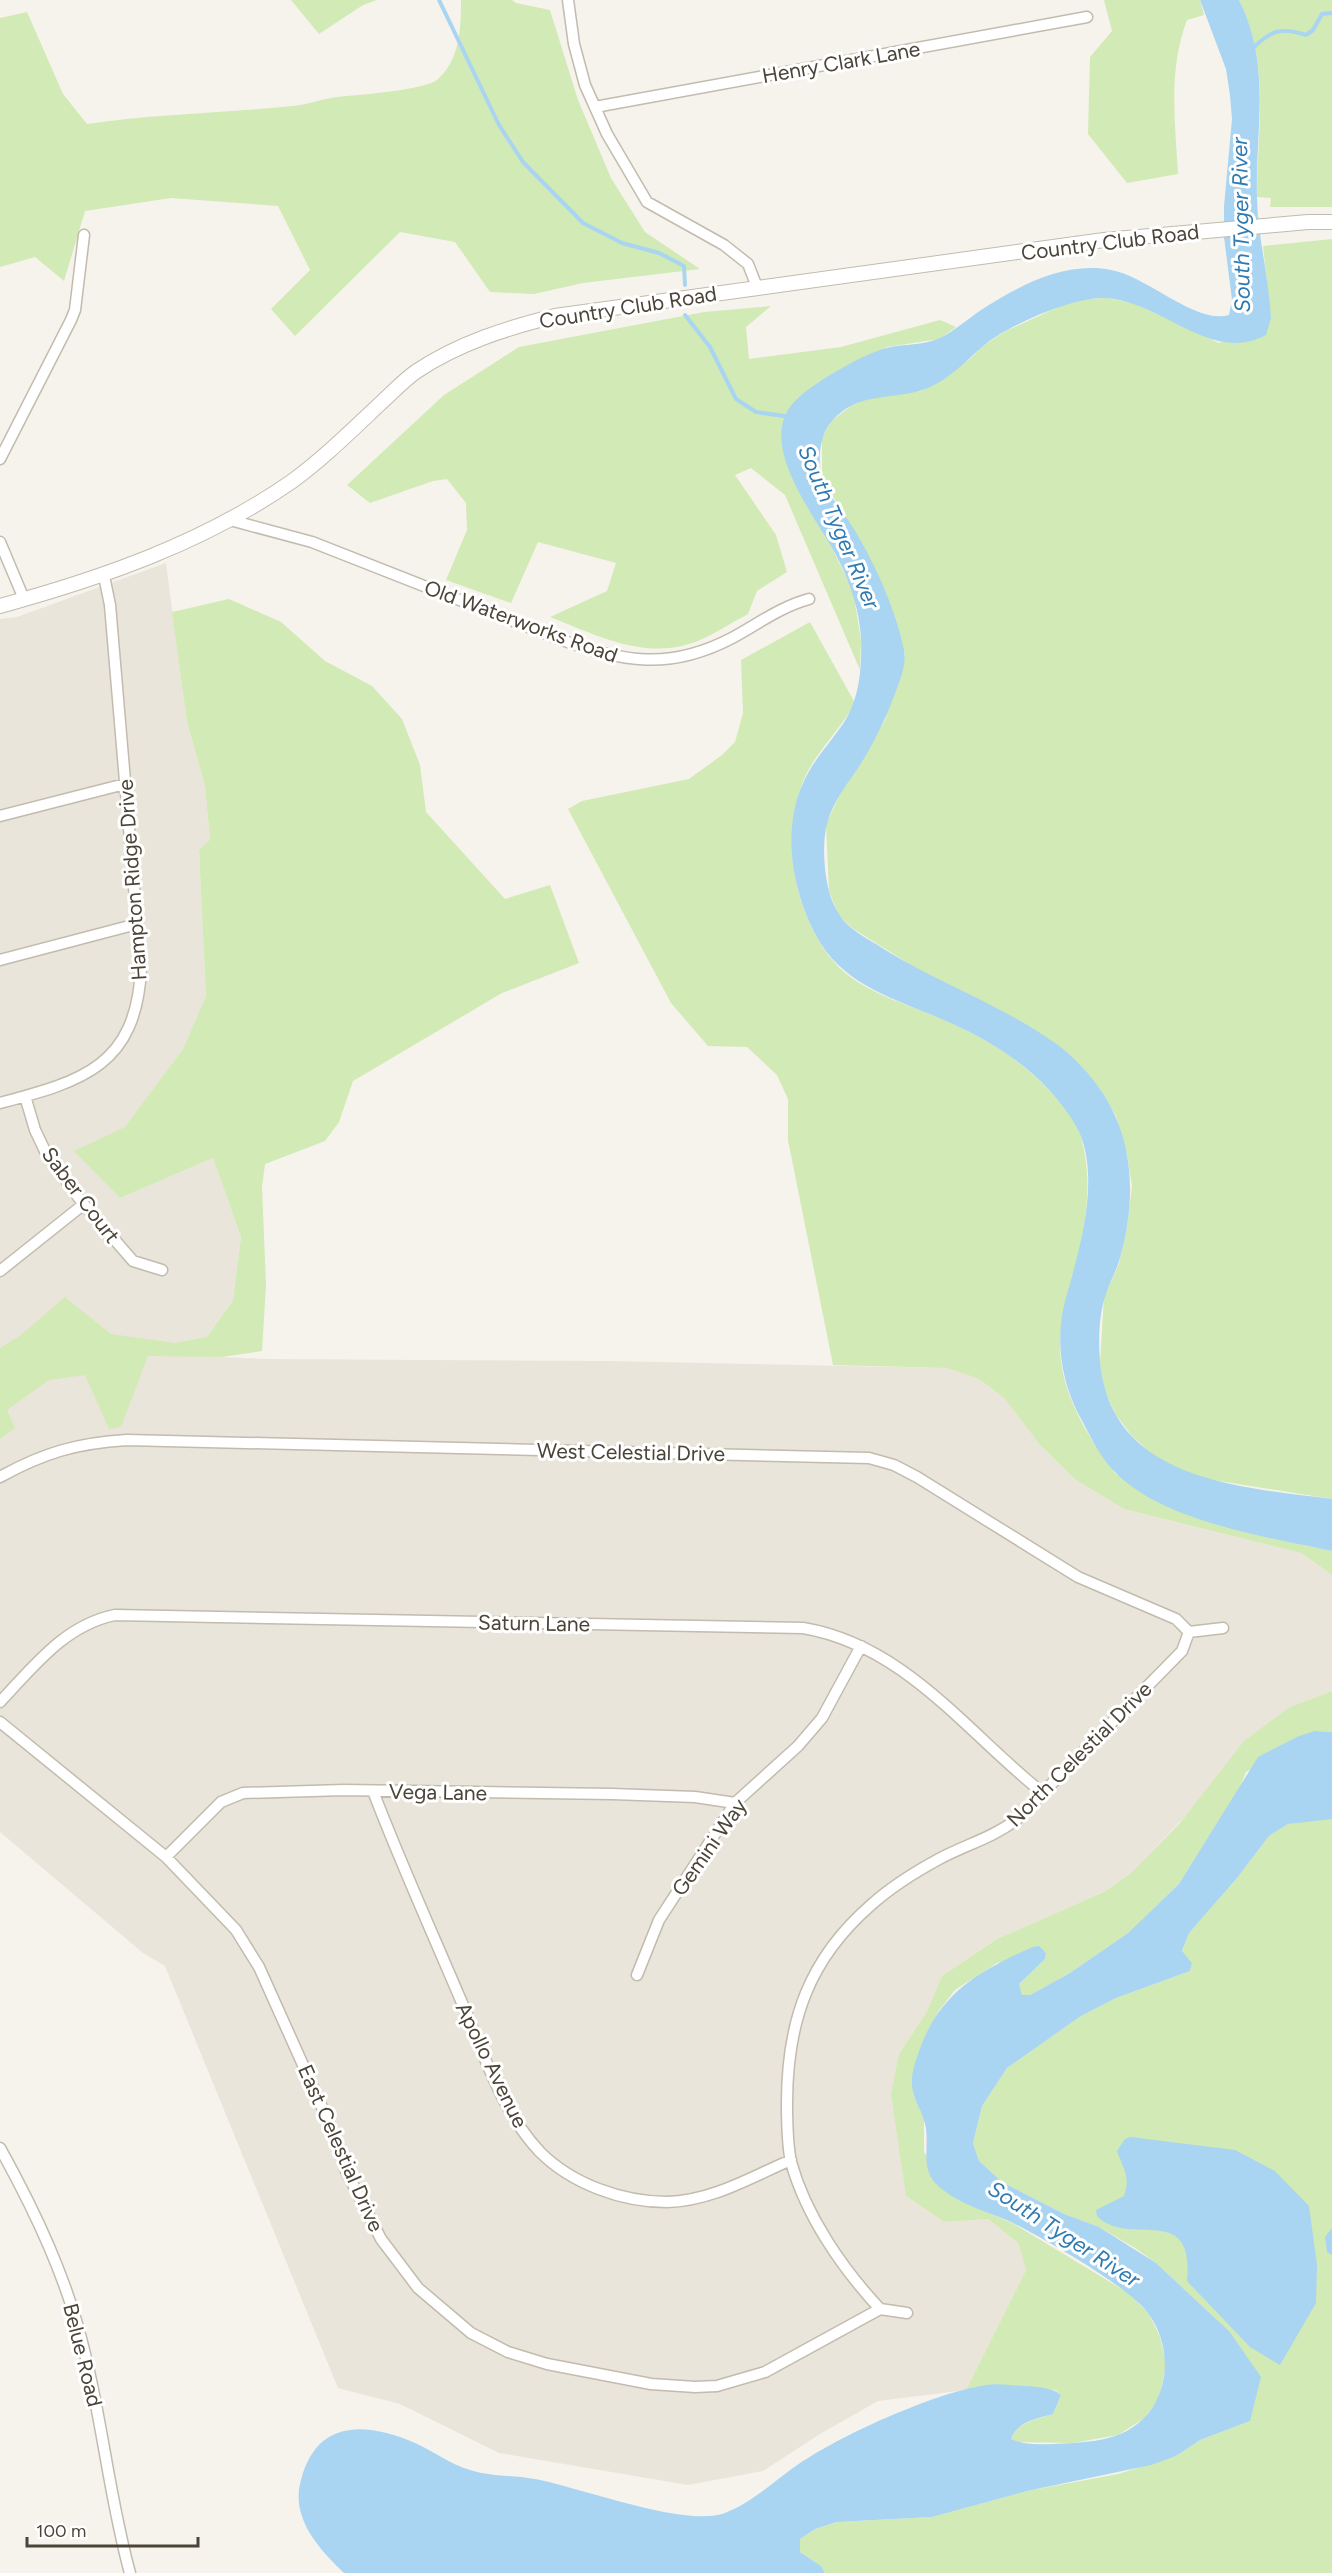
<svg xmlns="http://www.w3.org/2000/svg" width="1332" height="2573" viewBox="0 0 1332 2573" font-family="Figtree,sans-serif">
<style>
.residential{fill:#eae5da}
.green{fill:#d2eab5}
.water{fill:#a9d4f2}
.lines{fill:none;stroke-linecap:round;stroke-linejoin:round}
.stream{stroke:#a9d4f2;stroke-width:4}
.minor-casing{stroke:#c2bbae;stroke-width:13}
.tertiary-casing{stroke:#c2bbae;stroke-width:16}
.minor{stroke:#fff;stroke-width:10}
.tertiary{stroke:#fff;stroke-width:14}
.labels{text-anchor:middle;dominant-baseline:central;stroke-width:6;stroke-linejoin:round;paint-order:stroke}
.street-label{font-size:21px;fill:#4b4439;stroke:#fff}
.water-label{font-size:22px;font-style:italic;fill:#2e7ab2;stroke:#fff}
</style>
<rect width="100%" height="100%" fill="#f6f3ec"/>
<!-- residential -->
<path class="residential" d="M166 563 187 722 205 786 210 841 199 850 206 996 183 1049 125 1128 120 1198 213 1158 241 1237 233 1300 206 1338 122 1353 267 1359 607 1361 947 1368 979 1379 1004 1398 1040 1445 1076 1480 1124 1509 1301 1553 1332 1575V1691L1290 1707 1131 1873 1104 1892 997 1939 942 1976 926 2013 899 2054 901 2155 906 2196 944 2222 988 2219 1018 2243 1026 2270 966 2390 878 2401 820 2434 763 2471 688 2485 499 2453 400 2404 338 2388 165 1966 143 1953 0 1832V619L17 617Z"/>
<!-- green -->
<path class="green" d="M291 0H377L363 5 319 34Z
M461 0H512L516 3 550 10 578 100 611 178 645 232 700 269 583 283 534 294 490 292 455 242 400 232 295 336 271 309 310 270 278 206 171 198 85 211 64 281 35 257 0 267V18L27 12 63 94 87 124C156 114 224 113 293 106 308 105 323 98 338 97 356 95 425 90 437 80 460 60 461 29 461 0Z
M1104 0H1200L1204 15 1187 20C1168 70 1175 121 1178 174L1127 183 1088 134 1090 57 1112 31Z
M1239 0H1332V207H1270L1271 198 1257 197C1257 128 1271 65 1239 0Z
M1332 239V1499L1207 1479 1178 1469 1155 1457 1132 1436 1116 1415 1104 1389 1100 1363 1104 1297 1119 1264 1127 1227 1132 1186 1127 1154 1116 1116 1100 1089 1033 1030 924 973 852 928 838 914 829 891 826 824 841 792 863 760 885 720 905 654 884 590 870 559 822 478V439L830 422 851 406 874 396 921 391 970 359 984 345 1006 331 1067 303 1085 299 1107 298 1133 303 1219 343 1271 318 1263 246Z
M771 306 746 327 749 359 841 347 940 320 956 327 939 339 887 347 797 398 803 499 822 528 853 591 861 640 860 670 785 495 751 468 735 475 776 535 787 572 757 591 748 614C729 624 709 638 689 644 641 659 594 634 550 617L607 591 616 563 538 542 511 603 446 580 467 530 466 503 447 479 433 481 370 503 347 485 444 395 519 347 704 312Z
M229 599 281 622 325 661 372 686 402 719 420 765 426 812 505 899 550 885 579 963 502 993 353 1081 339 1122 325 1141 265 1164 262 1187 266 1285 262 1351 222 1357 148 1356 121 1427 109 1429 85 1375 49 1380 7 1410 15 1428 0 1439V1348L21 1335 65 1297 111 1334 175 1343 207 1337 233 1300 241 1237 213 1158 120 1198 74 1151 125 1127 183 1049 206 996 199 850 210 840 205 786 187 722 172 612Z
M810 622 855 703C839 732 811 756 801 787 790 820 790 857 798 891 805 915 817 944 835 963 862 993 908 1004 944 1020 981 1036 1015 1056 1043 1084 1057 1098 1074 1116 1080 1134 1097 1189 1081 1244 1069 1299 1066 1313 1060 1330 1060 1345 1060 1393 1088 1438 1116 1474L1278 1539 1332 1551V1575L1301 1553 1124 1509 1076 1480 1040 1445 1004 1398 979 1379 947 1368 833 1365 788 1140V1099L777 1075 747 1047 708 1046 671 1003 568 809 582 801 689 779 722 755 735 742 743 713 741 660Z
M1332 1691V1732L1315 1731 1246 1772 1236 1796 1179 1884 1128 1933 1070 1973 1030 1995H1022L1019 1984 1045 1959 1046 1952 997 1963 955 1990 938 2012 917 2057 913 2093 924 2120V2152L960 2200 1014 2224 1130 2294 1149 2314 1160 2337 1166 2363 1160 2398 1143 2419 1118 2435 1073 2443 1017 2442 1011 2439C1019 2421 1035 2420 1053 2414L1061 2395 1055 2390 989 2385 966 2390 1026 2270 1018 2243 988 2219 944 2222 906 2196 891 2094 899 2054 926 2013 942 1976 997 1939 1104 1892 1131 1873 1180 1823 1244 1741 1290 1707Z
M1314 1819H1332V2573H825L821 2566 800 2552V2539L815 2529 838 2522 932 2517 1027 2491 1118 2474 1176 2456 1200 2440 1250 2421 1229 2331 1156 2263 1135 2248 1099 2227 1064 2214 1002 2182 979 2161 973 2143 982 2106 1007 2068 1081 2016 1116 1998 1190 1971 1192 1963 1182 1952 1189 1933 1237 1878 1269 1836 1288 1824Z"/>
<!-- water -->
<path class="water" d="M1200 0H1239C1272 66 1255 128 1257 199 1258 238 1269 278 1271 318L1266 335C1210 365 1162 300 1104 298 1073 297 1005 326 981 348 965 362 949 379 928 388 895 401 858 390 831 422 820 435 817 461 822 477 827 494 843 511 852 526 874 561 896 610 904 650 907 666 899 682 894 696 886 718 876 738 865 757 852 779 833 799 827 824 822 842 824 872 829 891 832 903 838 915 847 924 858 935 874 942 887 951 941 984 1003 1006 1055 1043 1073 1056 1090 1074 1102 1092 1135 1142 1136 1201 1120 1258 1117 1270 1110 1281 1106 1294 1098 1316 1098 1347 1101 1370 1117 1482 1243 1487 1332 1499V1551C1267 1537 1167 1522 1118 1475 1101 1460 1091 1437 1080 1417 1061 1382 1055 1340 1065 1301 1079 1252 1103 1174 1076 1126 1047 1076 997 1043 946 1021 901 1001 849 988 821 944 793 898 780 831 804 781 814 759 830 743 843 724 860 698 862 667 861 637 859 610 851 585 839 561 819 519 752 443 796 400 811 384 869 350 891 347 907 344 924 345 940 338 954 331 968 319 981 310 1018 286 1065 261 1111 270 1147 276 1196 325 1229 315L1232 300 1224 237V206L1232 119 1230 95 1226 69Z
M1315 1731 1332 1732V1819L1288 1824 1269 1836 1237 1878 1189 1933 1182 1951 1192 1963 1190 1971 1116 1998 1081 2016 1007 2068 982 2106 973 2143 979 2161 1002 2182 1064 2214 1099 2227 1156 2263 1229 2331 1261 2377 1250 2421 1200 2440 1176 2456 1151 2465 1027 2491 932 2517 837 2522 815 2529 800 2539V2552L821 2566 825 2573H344C319 2549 290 2518 301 2480 317 2419 366 2422 415 2443 433 2451 450 2464 470 2470 492 2477 513 2475 535 2479 579 2487 686 2528 725 2513 755 2502 781 2474 808 2458 851 2431 937 2392 987 2385 999 2383 1013 2386 1025 2386 1038 2387 1051 2387 1061 2395L1053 2414C1036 2419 1018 2421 1011 2439 1025 2446 1040 2444 1055 2444 1075 2443 1100 2442 1118 2435 1168 2416 1178 2354 1148 2313 1128 2286 1046 2240 1013 2223 990 2212 963 2206 943 2190 919 2172 929 2153 926 2128 923 2111 911 2098 912 2081 912 2069 917 2057 921 2046 942 1991 981 1970 1033 1947L1039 1946 1046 1953 1045 1959 1019 1984 1022 1995H1030L1070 1973 1128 1933 1179 1884 1258 1757 1299 1736Z
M1130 2137 1235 2150 1275 2171 1309 2206 1317 2265 1316 2303 1280 2365 1250 2347 1187 2281C1195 2200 1129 2249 1097 2216L1096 2210 1124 2196C1131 2176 1123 2169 1117 2151L1125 2139Z
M1332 2228V2255L1327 2252 1325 2237Z"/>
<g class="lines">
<!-- stream -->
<path class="stream" d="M439 0 499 125 523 162 583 223 622 243 659 253 684 266 685 285
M1254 47C1272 30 1281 27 1306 35L1313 30 1322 14 1332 13
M685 315 710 347 736 399 756 412 784 416"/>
<!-- minor casing -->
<g class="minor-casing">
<path id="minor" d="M568 0 574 44 585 85 607 134 647 202 724 245 748 264 757 287
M595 107 1087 17
M0 459 71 320 75 310 84 235
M230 520 312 542 559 639C623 662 669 671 732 638 758 624 780 607 809 599
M0 542 24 599
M0 816 125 784
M0 960 137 924
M25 1096 35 1130 46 1153 81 1201 133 1261 162 1270
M0 1103C83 1081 136 1066 141 969L110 605 104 576
M0 1271 84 1204
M0 1477C43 1453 77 1443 127 1440L869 1458 894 1465 917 1477 1078 1577 1176 1619 1189 1632
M1189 1632 1223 1628
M0 1702C34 1666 65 1625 115 1615L803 1628C905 1645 967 1733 1044 1794
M0 1722 166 1857 236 1930 259 1967 334 2134 346 2171 381 2239 418 2288 471 2333 508 2352 547 2364 651 2384 695 2387 717 2386 765 2372 880 2309
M373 1791C402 1867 436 1941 468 2017 487 2063 504 2114 540 2152 572 2184 622 2202 667 2202 712 2201 751 2177 791 2160
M166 1857 221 1802 243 1793 344 1790 612 1794 695 1797 735 1803
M637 1975 659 1920 735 1803 798 1746 822 1718 861 1646
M0 2148C36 2213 68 2281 85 2354 103 2426 110 2501 130 2573
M907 2313 880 2309C842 2268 806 2216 791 2162 787 2143 787 2122 787 2103 787 2021 809 1959 871 1905 891 1887 915 1872 939 1859 965 1845 992 1838 1016 1820L1182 1651 1189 1632"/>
</g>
<!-- tertiary casing -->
<g class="tertiary-casing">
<path id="tertiary" d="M0 606C102 578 203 543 291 482 324 458 353 429 383 401 394 391 405 379 417 371 459 343 507 328 555 316L1104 240 1308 222H1332"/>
</g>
<!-- minor -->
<use href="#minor" class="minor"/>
<!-- tertiary -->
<use href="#tertiary" class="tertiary"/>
</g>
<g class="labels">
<!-- street labels -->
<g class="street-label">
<text transform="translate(841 62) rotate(-10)">Henry Clark Lane</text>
<text transform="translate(1110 242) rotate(-7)">Country Club Road</text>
<text transform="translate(628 307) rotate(-9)">Country Club Road</text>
<text transform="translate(521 621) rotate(20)">Old Waterworks Road</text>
<text transform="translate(132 880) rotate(-94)">Hampton Ridge Drive</text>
<text transform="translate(81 1195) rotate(53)">Saber Court</text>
<text transform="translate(631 1452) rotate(1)">West Celestial Drive</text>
<text transform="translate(534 1623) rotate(1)">Saturn Lane</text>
<text transform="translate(1079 1754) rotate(-45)">North Celestial Drive</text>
<text transform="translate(438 1792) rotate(1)">Vega Lane</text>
<text transform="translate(709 1847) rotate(-55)">Gemini Way</text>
<text transform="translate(492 2065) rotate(64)">Apollo Avenue</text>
<text transform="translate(341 2148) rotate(66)">East Celestial Drive</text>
<text transform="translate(83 2355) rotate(76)">Belue Road</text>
</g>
<!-- water labels -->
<g class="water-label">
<text transform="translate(1241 225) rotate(-91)">South Tyger River</text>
<text transform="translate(839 527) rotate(67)">South Tyger River</text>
<text transform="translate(1064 2234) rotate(33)">South Tyger River</text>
</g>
</g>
<!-- scale -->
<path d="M27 2537v9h171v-9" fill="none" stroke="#4b4439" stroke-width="3"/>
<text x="36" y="2537" font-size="18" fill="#4b4439" stroke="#ffffff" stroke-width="4.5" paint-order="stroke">100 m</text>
</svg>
